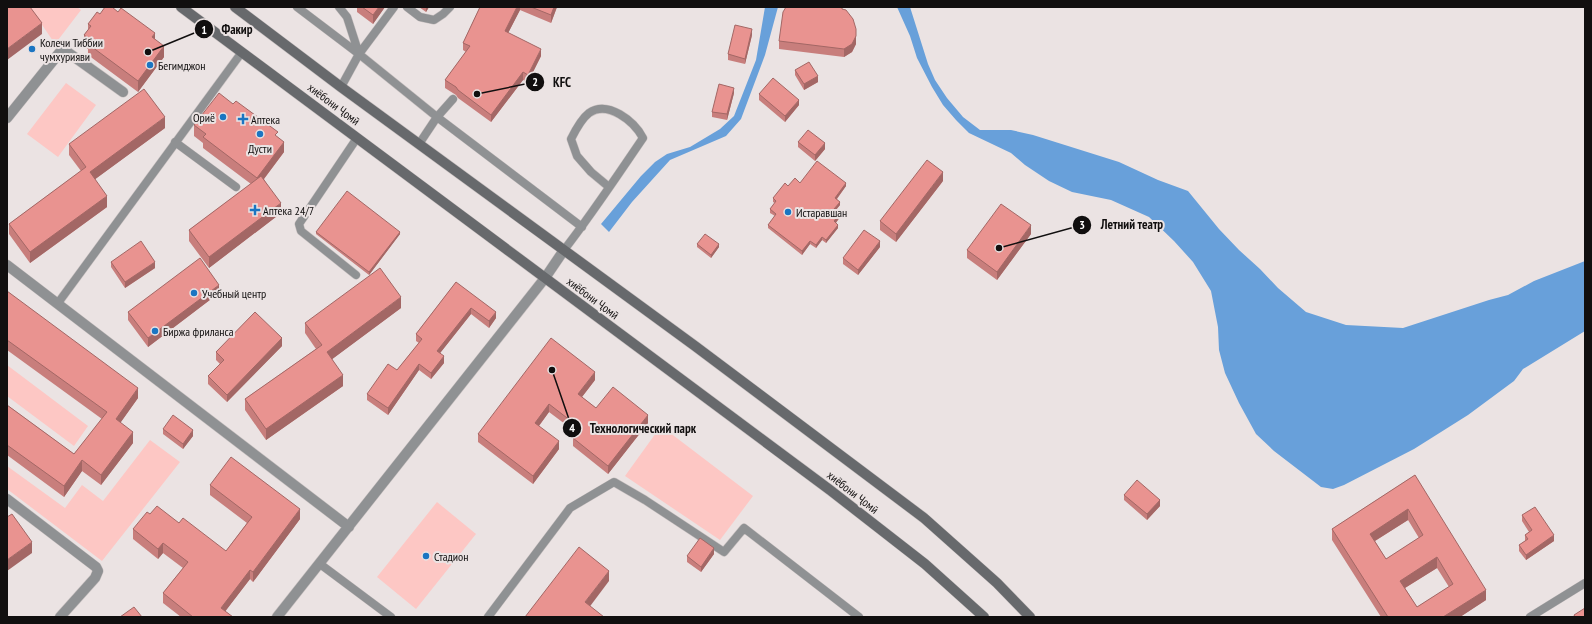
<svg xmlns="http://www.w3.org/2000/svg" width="1592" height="624" viewBox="0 0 1592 624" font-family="'PT Sans Narrow',sans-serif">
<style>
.green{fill:#fdc7c4}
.water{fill:#68a0da}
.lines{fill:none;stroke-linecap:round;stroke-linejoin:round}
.service-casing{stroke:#c8c1c1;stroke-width:9}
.minor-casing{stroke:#c8c1c1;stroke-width:11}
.secondary-casing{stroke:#c8c1c1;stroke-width:11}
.service{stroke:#8f9193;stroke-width:8}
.minor{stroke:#8f9193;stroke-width:10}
.secondary{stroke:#67696c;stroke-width:10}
.wall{fill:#c87e7c;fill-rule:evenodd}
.shaded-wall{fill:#a36765}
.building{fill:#e99390;stroke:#a36765;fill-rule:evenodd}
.poi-dot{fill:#1b75c2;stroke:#ebe3e3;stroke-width:1.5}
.labels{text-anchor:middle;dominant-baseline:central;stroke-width:4;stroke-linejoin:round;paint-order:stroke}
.poi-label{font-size:12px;fill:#110f0f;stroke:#ebe3e3;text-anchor:start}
.street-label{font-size:12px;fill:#110f0f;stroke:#ebe3e3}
.leader{fill:none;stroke:#110f0f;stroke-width:1.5}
.callout-dot{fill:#110f0f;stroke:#ebe3e3;stroke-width:1.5}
.mark-label{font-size:12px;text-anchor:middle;font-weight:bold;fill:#fff}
.callout-label{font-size:13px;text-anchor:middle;font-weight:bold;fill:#110f0f;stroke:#ebe3e3;stroke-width:4;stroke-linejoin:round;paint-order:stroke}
</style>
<rect width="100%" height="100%" fill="#ebe3e3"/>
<!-- green -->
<path class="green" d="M30 7H77L81 10 55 44Z
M66 83 96 105 58 157 27 134Z
M7 365 88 426 74 446 7 396Z
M661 426 753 496 720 540 625 476Z
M150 440 180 462 102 561 7 489V466L65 508 82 485 103 501Z
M437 502 476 534 416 609 377 577Z"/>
<!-- water -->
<path class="water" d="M765 7H778L765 55 741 119 726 136 670 160 632 202 609 232 601 224 641 176 655 162 667 154 690 147 720 129 734 116 756 60Z
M897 7H910L928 64 935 80 947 98 963 117 980 130H1011L1033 135 1119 162 1158 180 1188 191 1219 229 1239 250 1260 269 1278 288 1306 312 1346 325 1403 328 1489 300 1508 295 1534 281 1585 261V331L1523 369 1514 381 1468 415 1414 449 1344 485 1333 489 1321 487 1274 451 1256 434 1239 403 1225 373 1219 350 1218 327 1211 291 1193 262 1174 241 1149 217 1111 200 1072 192 1049 181 1025 165 1011 153 969 133 956 120 943 105 932 87 917 58 910 36Z"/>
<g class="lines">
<!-- service casing -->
<g class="service-casing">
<path id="service" d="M297 7 359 54 437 117 582 227
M339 7 347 17 359 54
M407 7 420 17 434 20 443 14 450 7
M341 87 359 54 394 7
M175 142 236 187
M419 144 437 117 453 99
M564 250C592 214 617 176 643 138 634 121 608 100 589 113 581 119 575 131 571 139L577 156 591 172 609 187
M356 275 301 231 299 224 357 138
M58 303 242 52
M320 564 391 617
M488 617 570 508 614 482 645 500 724 552 744 528 859 617
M1530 617 1585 583"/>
</g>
<!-- minor casing -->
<g class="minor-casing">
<path id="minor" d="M7 118 60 52 66 51 123 92
M7 265 349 527
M7 499 96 567 98 571 95 578 60 617
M277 617 545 278 564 250"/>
</g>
<!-- secondary casing -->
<g class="secondary-casing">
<path id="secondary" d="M181 7 830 490 925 564 984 617
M235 7 341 87 695 346 924 518 997 583 1030 617"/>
</g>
<!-- service -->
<use href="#service" class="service"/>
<!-- minor -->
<use href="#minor" class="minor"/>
<!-- secondary -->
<use href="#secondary" class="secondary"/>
</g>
<!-- wall -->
<path class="wall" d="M357 7H385L373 24 357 12Z
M419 7H429L426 12Z
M480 7H557L551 23 520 10 508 33 541 56 528 82 523 80 491 122 458 98 456 95 445 88V80L466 52 463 50V43Z
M842 9 856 37V44L852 52 844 57 779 49V41Z
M100 14 155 39 164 57 138 92 88 55V49L84 46V35L88 30V24Z
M752 35 745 64 728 60V54Z
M795 70 818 82 804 90 795 75Z
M734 93 727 120 712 117V112Z
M759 94 799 105 785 122 759 100Z
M194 125 278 137 284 152 264 179 281 213 209 268 189 241V230L251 184 203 148V143L194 136Z
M165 128 95 179 107 207 30 263 9 234V224L81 171 69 155V144Z
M798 142 825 149 815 161 798 147Z
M943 181 896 242 880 230V221Z
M800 183 846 186 837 199 840 205 836 210 840 217 836 223 838 228 826 243 822 240 816 248 810 244 802 255 768 228V225L775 216 770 213V209L775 203 773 202V198L788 186Z
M316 232 400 234 369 275 316 234Z
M1031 234 997 280 967 258V250Z
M697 244 719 247 711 258 697 247Z
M880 247 858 275 843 264V258Z
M111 262 155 268 125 288 111 267Z
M456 282 496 318 489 328 471 314 440 353 444 363 431 379 419 370 388 415 367 400V394L397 370 419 343 416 341V334Z
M7 291 138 398 120 423 133 443 101 485 82 471 64 497 7 455V405L74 454 102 419 7 350Z
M219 293 148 347 128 320V312Z
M401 308 332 359 343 386 266 440 245 410V399L316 349 305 333V323Z
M282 346 227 402 208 384V376L220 364 216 360V352Z
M595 380 582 397 596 408 648 423 608 474 573 446V438L577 433 549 412 539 426 559 449 533 484 478 442V434Z
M163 429 193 436 183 449 163 434Z
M1415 475 1486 600 1460 617H1381L1332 540V529ZM1408 520 1419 538 1386 559 1375 541ZM1437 568 1449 587 1417 607 1405 588Z
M210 485 300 519 253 582 250 579 225 611 233 617H181L163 603V593L183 568 163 553 158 559 133 539V529L150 514 179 523 226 551 247 523 210 495Z
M1124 495 1160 506 1147 520 1124 500Z
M1522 515 1554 541 1526 560 1519 551V545L1525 541V535L1529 532 1522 521Z
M714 554 701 572 687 562V556Z"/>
<!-- shaded-wall -->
<path class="shaded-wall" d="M379 7H385L373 24V15Z
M426 7H429L426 12Z
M517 7H520V10L505 39V31Z
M554 7H557L551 23V15Z
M42 23V34L7 60V49Z
M752 29V35L745 64V59Z
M856 29V44L852 52 844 57V49Z
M155 33V44L152 37Z
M164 46V57L138 92V81Z
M541 49V56L528 82V75Z
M523 72V80L491 122V115Z
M818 76V82L804 90V84Z
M734 88V93L727 120V114Z
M799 100V105L785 122V116Z
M165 117V128L90 183V172Z
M284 142V152L257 188V178Z
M825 143V149L815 161V155Z
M943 172V181L896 242V234Z
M846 183V186L835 201V198Z
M107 196V207L30 263V252Z
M840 202V205L834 212V209Z
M281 203V213L209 268V257Z
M840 214V217L834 225V221Z
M838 225V228L826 243V240Z
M1031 225V234L997 280V272Z
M400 232V234L369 275V272Z
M822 237V240L816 248V245Z
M810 241V244L802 255V251Z
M880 241V247L858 275V270Z
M719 244V247L711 258V255Z
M155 262V268L125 288V282Z
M219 285V293L148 347V338Z
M401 297V308L327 363V352Z
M471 308V314L437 357V351Z
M496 312V318L489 328V321Z
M282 338V346L227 402V395Z
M444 356V363L431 379V373Z
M419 364V370L388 415V408Z
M595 372V380L578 402V394Z
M343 375V386L266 440V429Z
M138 388V398L116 429V419Z
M549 404V412L535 431V423Z
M648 415V423L608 474V466Z
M193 430V436L183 449V444Z
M133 432V443L101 485V475Z
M559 441V449L533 484V476Z
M82 460V471L64 497V486Z
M1160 500V506L1147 520V514Z
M300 509V519L253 582V572Z
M1408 509V520L1370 544V534Z
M1554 535V541L1526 560V555Z
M32 542V553L7 571V560Z
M163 543V553L158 559V549Z
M714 548V554L701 572V567Z
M1437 557V568L1400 591V581Z
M250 570V579L221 617V608Z
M609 571V581L585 613V602Z
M1486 590V600L1460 617H1443Z"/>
<!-- building -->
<path class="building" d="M7 7H30L42 23 7 49Z
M105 7H112L118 12 121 8 155 33 152 37 164 46 138 81 88 44 91 40 84 35 91 26 88 24 97 12 100 14Z
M362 7H379L373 15Z
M480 7H517L505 31 541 49 528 75 523 72 491 115 458 90 456 87 445 80 470 46 463 43Z
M531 7H554L551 15Z
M786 7H842V9L846 10 853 19 856 29V36L852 44 844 49 779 41 783 12Z
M735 25 752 29 745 59 728 54Z
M809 62 818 76 804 84 795 70Z
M773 78 799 100 785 116 759 94Z
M719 84 734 88 727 114 712 112Z
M144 89 165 117 90 172 107 196 30 252 9 224 86 167 69 144Z
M219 93 233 104 236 101 278 132 275 135 284 142 257 178 203 137 206 134 194 125Z
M808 130 825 143 815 155 798 142Z
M927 160 943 172 896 234 880 221Z
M817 161 846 183 835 198 840 202 834 209 840 214 834 221 838 225 826 240 822 237 816 245 810 241 802 251 768 225 776 214 770 209 776 201 773 198 785 183 788 186 795 178 800 183Z
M261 176 281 203 209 257 189 230Z
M347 191 400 232 369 272 316 232Z
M1001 204 1031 225 997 272 967 250Z
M864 230 880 241 858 270 843 258Z
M705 234 719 244 711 255 697 244Z
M141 241 155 262 125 282 111 262Z
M200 258 219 285 148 338 128 312Z
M380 268 401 297 327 352 343 375 266 429 245 399 322 345 305 323Z
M456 282 496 312 489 321 471 308 437 351 444 356 431 373 419 364 388 408 367 394 388 364 397 370 422 339 416 334Z
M7 291 138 388 116 419 133 432 101 475 82 460 64 486 7 445V405L74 454 107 412 7 340Z
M255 312 282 338 227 395 208 376 224 360 216 352Z
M551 338 595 372 578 394 596 408 613 387 648 415 608 466 573 438 580 428 549 404 535 423 559 441 533 476 478 434Z
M173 415 193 430 183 444 163 429Z
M231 457 300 509 253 572 250 570 221 608 233 617H193L163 593 188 562 163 543 158 549 133 529 147 512 150 514 157 506 179 523 183 518 226 551 252 517 210 485Z
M1415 475 1486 590 1443 617H1388L1332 529ZM1408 509 1423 535 1386 559 1370 534ZM1437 557 1453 584 1417 607 1400 581Z
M1137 480 1160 500 1147 514 1124 495Z
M1535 507 1554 535 1526 555 1519 545 1528 539 1525 535 1532 530 1522 515Z
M12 514 32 542 7 560V517Z
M700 538 714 548 701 567 687 556Z
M579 547 609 571 585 602 604 617H525Z
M134 607 142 617H120Z
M1585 608V617H1575L1574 615Z"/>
<!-- markers -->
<g class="poi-dot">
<circle cx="32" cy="49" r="4"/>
<circle cx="150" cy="65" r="4"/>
<circle cx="223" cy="117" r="4"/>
<path d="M241 113h4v4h4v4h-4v4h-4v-4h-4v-4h4z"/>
<circle cx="260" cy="134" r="4"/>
<path d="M253 204h4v4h4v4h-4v4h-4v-4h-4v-4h4z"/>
<circle cx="788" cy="212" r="4"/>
<circle cx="194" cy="293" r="4"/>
<circle cx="155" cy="331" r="4"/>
<circle cx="426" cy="556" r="4"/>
</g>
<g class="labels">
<!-- poi labels -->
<g class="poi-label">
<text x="40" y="42">Колечи Тиббии<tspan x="40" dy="14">чумхурияви</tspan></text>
<text x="158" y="65">Бегимджон</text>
<text x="215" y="117" text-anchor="end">Ориё</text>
<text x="251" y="119">Аптека</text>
<text x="260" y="148" text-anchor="middle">Дусти</text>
<text x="263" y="210">Аптека 24/7</text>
<text x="796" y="212">Истаравшан</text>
<text x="202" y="293">Учебный центр</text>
<text x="163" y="331">Биржа фриланса</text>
<text x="434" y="556">Стадион</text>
</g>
<!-- street labels -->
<g class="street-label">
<text transform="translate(334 104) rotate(37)">хиёбони Ҷомӣ</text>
<text transform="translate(593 298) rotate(37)">хиёбони Ҷомӣ</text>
<text transform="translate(853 492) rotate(38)">хиёбони Ҷомӣ</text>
</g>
</g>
<!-- callouts -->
<path class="leader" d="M148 52L204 29M477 94L535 82M999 248L1082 225M552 370L572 428"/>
<g class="callout-dot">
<circle cx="148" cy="52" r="4"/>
<circle cx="477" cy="94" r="4"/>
<circle cx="999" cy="248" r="4"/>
<circle cx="552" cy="370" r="4"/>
<circle cx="204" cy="29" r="10"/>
<circle cx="535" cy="82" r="10"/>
<circle cx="1082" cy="225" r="10"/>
<circle cx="572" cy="428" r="10"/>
</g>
<g class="mark-label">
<text x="204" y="34">1</text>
<text x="535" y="86">2</text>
<text x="1082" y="229">3</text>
<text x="572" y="432">4</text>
</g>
<g class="callout-label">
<text x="237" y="34">Факир</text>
<text x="562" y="87">KFC</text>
<text x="1132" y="229">Летний театр</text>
<text x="643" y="433">Технологический парк</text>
</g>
<!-- border -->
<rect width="1592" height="624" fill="none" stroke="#110f0f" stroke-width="16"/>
</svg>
